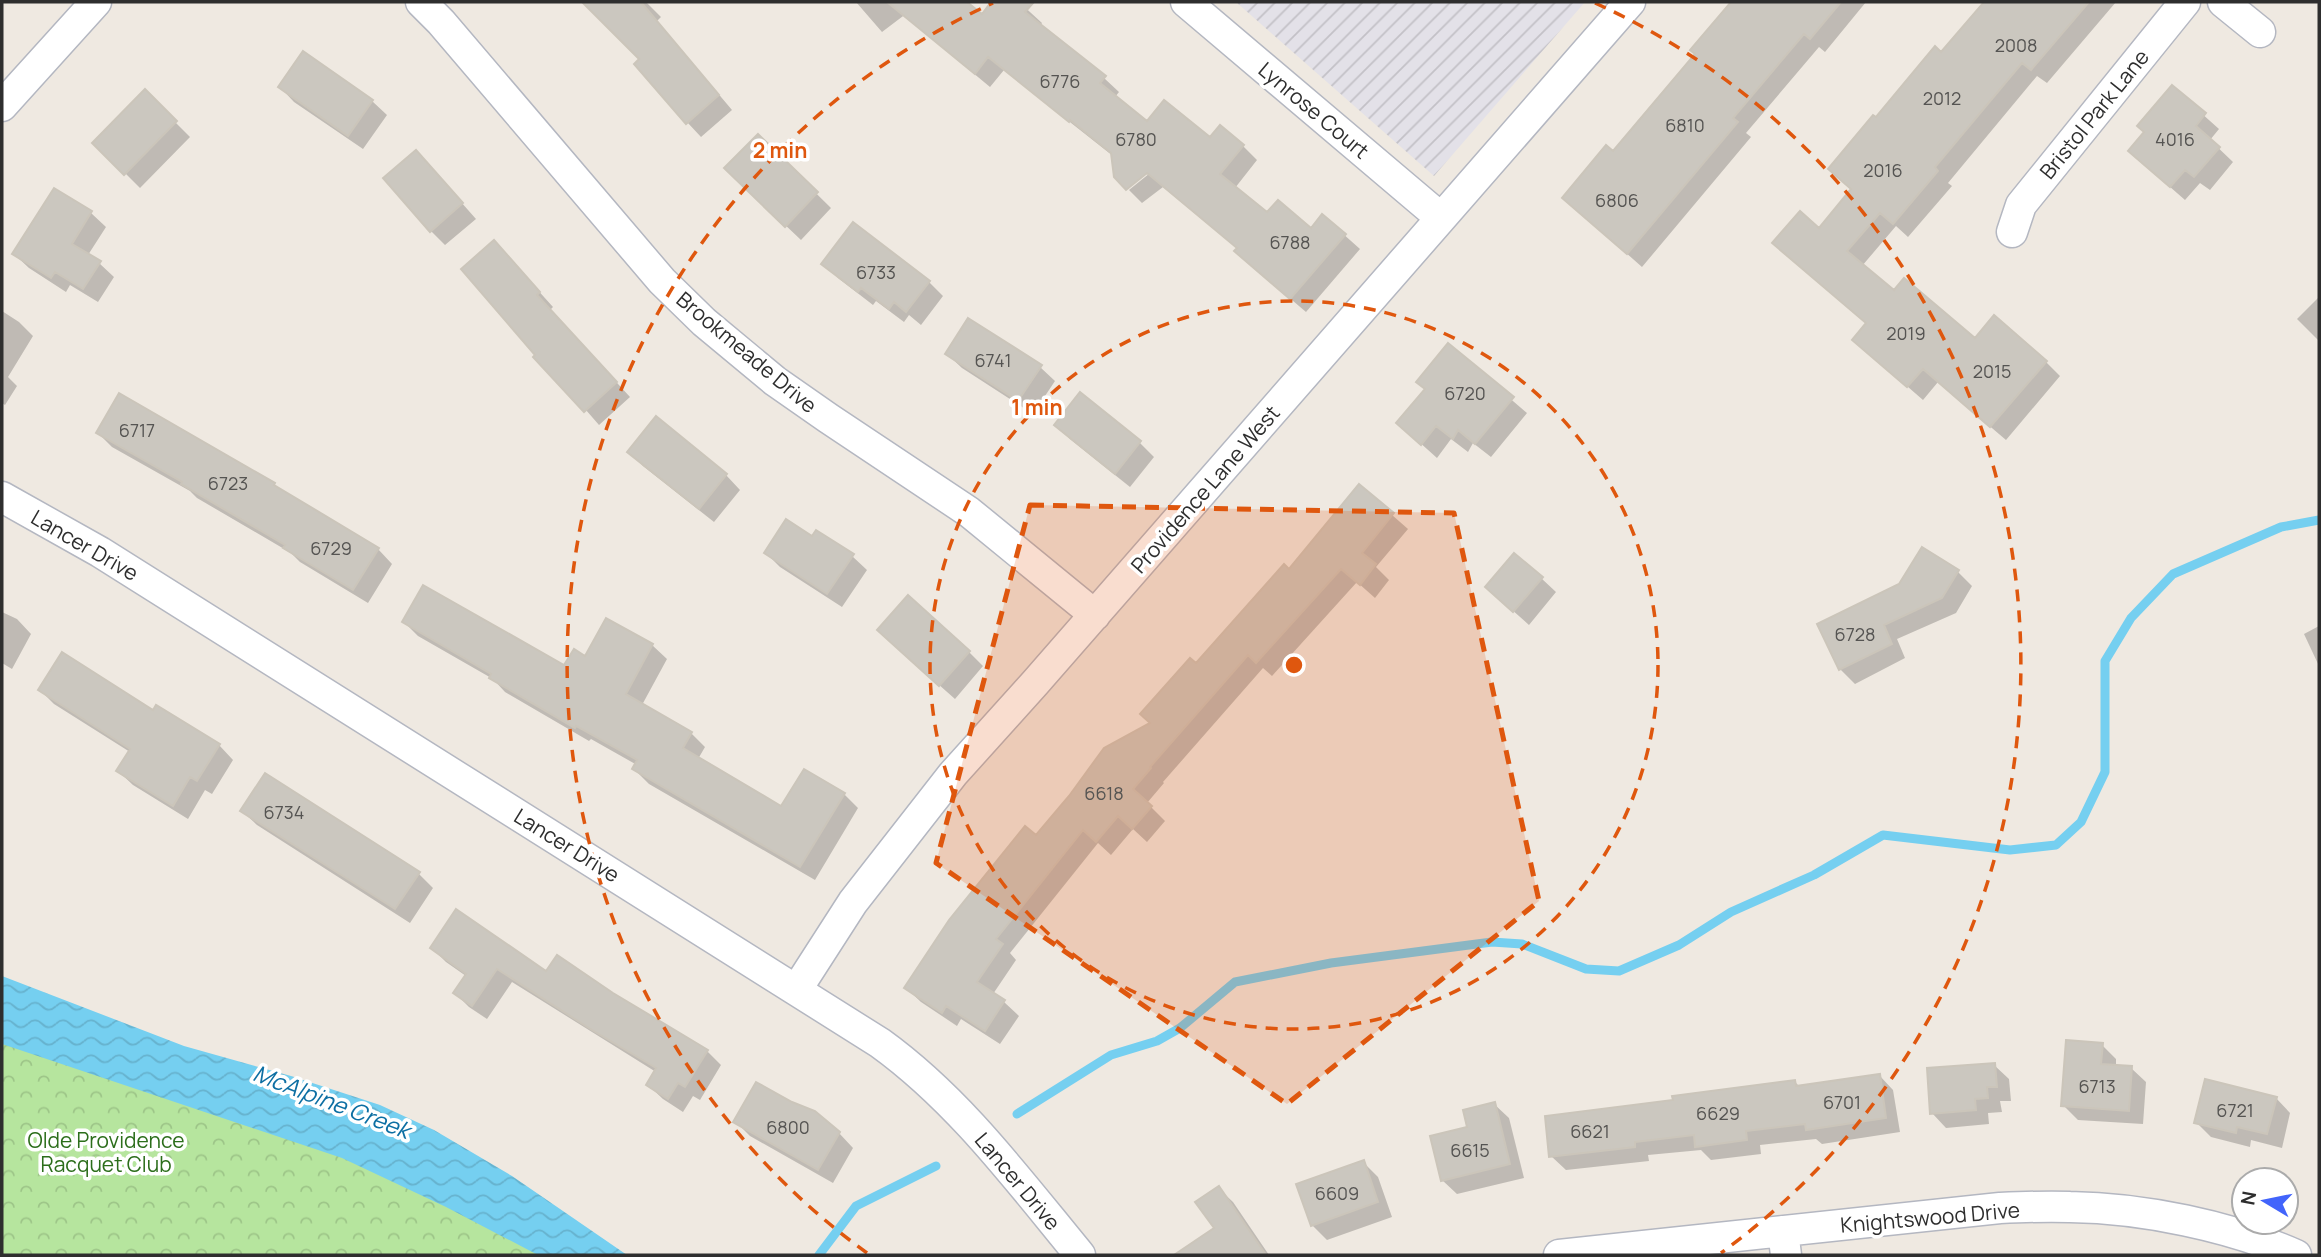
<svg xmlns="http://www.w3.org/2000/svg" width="2321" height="1257" viewBox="0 0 2321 1257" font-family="Manrope,sans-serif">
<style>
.industrial{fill:url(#industrial-furrows)}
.park{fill:url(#park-crowns)}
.water{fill:url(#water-waves)}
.shadow{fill:#0003}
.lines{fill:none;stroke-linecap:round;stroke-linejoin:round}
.stream{stroke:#75cff0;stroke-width:9}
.building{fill:#cbc7bf;stroke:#cbc5ba;stroke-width:2}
.street-casing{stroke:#b4b7c1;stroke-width:33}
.street{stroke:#fff;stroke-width:30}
.marked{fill:#df570e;fill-opacity:0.2;stroke:#df570e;stroke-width:5;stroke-dasharray:14 9;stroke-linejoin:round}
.ring{fill:none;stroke:#df570e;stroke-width:3.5;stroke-dasharray:12 9}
.labels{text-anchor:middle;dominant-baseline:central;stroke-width:7;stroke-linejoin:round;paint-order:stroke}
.number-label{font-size:18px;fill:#555452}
.street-label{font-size:21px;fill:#2e2e2e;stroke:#fff}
.park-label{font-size:21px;fill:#2c6e1b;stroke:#fff}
.water-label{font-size:23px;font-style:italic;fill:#0d6fa3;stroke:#fff}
.centre{fill:#df570e;stroke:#fff;stroke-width:3.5}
.ring-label{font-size:21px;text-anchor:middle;font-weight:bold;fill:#df570e;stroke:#fff;stroke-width:7;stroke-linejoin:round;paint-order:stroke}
</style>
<defs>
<pattern id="industrial-furrows" width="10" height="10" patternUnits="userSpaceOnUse" patternTransform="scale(1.75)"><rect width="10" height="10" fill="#e3e1e8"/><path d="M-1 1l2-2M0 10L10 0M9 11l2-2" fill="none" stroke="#c3c1c7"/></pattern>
<pattern id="park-crowns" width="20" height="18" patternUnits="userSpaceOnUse" patternTransform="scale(1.75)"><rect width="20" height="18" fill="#b6e59e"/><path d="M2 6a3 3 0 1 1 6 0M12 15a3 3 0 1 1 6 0" fill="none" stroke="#9dc588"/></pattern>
<pattern id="water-waves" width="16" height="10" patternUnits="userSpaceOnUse" patternTransform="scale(1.75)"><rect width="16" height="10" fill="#75cff0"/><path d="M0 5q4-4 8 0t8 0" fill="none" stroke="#66b2ce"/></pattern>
</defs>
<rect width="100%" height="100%" fill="#efe9e1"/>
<!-- industrial -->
<path class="industrial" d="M1236 2H1585L1434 176Z"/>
<!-- park -->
<path class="park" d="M2 1006 563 1255H2Z"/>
<!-- water -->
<path class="water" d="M2 976 184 1046 291 1076 380 1105 434 1130 512 1176 627 1255H538L446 1207 342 1158 2 1044Z"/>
<!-- shadow -->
<path class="shadow" d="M585 2H646L661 17 657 21 732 110 701 137 687 122 641 59Z
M856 2H911L915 7 882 32Z
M934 2H964L982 16 993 2H1019L1042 23 1040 26 1104 78 1119 92 1115 97 1147 123 1243 146 1257 160 1235 188 1267 215 1311 230 1323 216 1360 249 1306 312 1251 265 1238 249 1163 187 1142 203 1129 190 1155 169 1113 156 1004 70 990 87 931 38 917 24Z
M1733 2H1866L1825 52 1819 47 1746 133 1751 137 1642 267 1564 198 1613 153 1697 54 1693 50Z
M1986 2H2116L2047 83 2037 76 1948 183 1952 186 1908 237 1896 226 1862 266 1894 293 1975 340 2046 362 2060 376 2006 440 1938 382 1923 400 1854 340 1868 324 1820 230 1853 190 1876 120 1942 54Z
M280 87 372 101 387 115 363 149 294 102Z
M2172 87 2219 129 2210 140 2233 162 2210 190 2200 183 2185 200 2145 165 2146 132Z
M145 92 190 137 140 188 95 143Z
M758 136 831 208 801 240 741 183Z
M430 167 476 219 445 245 431 231Z
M54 190 91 213 106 227 88 255 99 263 114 277 98 302 70 285 66 292 29 268 14 254Z
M508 257 553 307 550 310 630 397 599 425 538 355Z
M824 263 929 282 943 296 921 325 909 315 904 322 876 301 873 305 838 278Z
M2319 297V341L2297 319Z
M2 311 19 322 33 336 8 377 17 386 5 405 2 403Z
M1448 345 1527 413 1491 457 1473 443 1468 452 1451 439 1437 458 1398 423 1426 390Z
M947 354 1040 367 1055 381 1033 414 962 368Z
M656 419 726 475 740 490 714 522 643 466 629 451Z
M1056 424 1140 443 1154 457 1130 487 1070 439Z
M98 433 274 484 281 491 378 549 392 564 368 603 300 562 291 553 197 498 190 491 112 447Z
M1359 486 1408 529 1376 567 1389 580 1375 598 1357 582 1272 676 1263 668 1163 782 1164 783 1147 803 1165 821 1147 842 1133 829 1111 855 1098 843 1010 953 1016 960 993 994 1004 1002 1019 1016 1000 1044 961 1019 957 1026 921 1002 906 988 1037 837 1152 723 1196 665 1289 571Z
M813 538 852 556 867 570 842 607 780 567 766 553Z
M1923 549 1958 572 1972 586 1956 613 1897 639 1905 658 1855 684 1840 669 1820 625 1900 586Z
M1541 578 1556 592 1529 625 1502 601Z
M2 612 17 619 31 634 12 669 2 663Z
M404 622 565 667 586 658 652 645 667 659 642 705 691 733 705 747 698 759 782 809 844 794 858 808 815 880 649 784 634 769 637 765 591 739 589 741 505 692 493 679 418 636Z
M2319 626V666L2304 634Z
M894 645 969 652 983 666 955 699Z
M40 690 154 713 219 745 233 760 212 794 205 790 188 819 133 785 118 771 130 752 54 704Z
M242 811 419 874 433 888 410 923 257 825Z
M432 948 547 974 707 1051 721 1065 700 1100 693 1096 683 1112 663 1099 648 1085 656 1072 512 982 487 1019 469 1007 455 993 466 976 446 962Z
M2102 1045 2116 1059V1067L2131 1068 2146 1082 2143 1124 2078 1120 2063 1105Z
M1994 1065 2009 1079 2011 1101H2000L2002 1112 1988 1113 1989 1124 1946 1128 1932 1113Z
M1879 1075 1893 1090 1900 1132 1822 1144 1816 1139 1760 1145 1761 1154 1711 1160 1701 1150 1648 1155 1649 1161 1566 1170 1551 1156 1675 1102 1795 1082 1800 1087Z
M2276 1098 2290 1113 2282 1148 2251 1140 2250 1147 2211 1137 2196 1122Z
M1494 1104 1509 1118 1524 1178 1457 1194 1442 1180 1469 1128Z
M736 1122 839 1133 853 1148 833 1183 750 1136Z
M1363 1162 1378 1177 1392 1217 1327 1240 1312 1225Z
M1218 1188 1233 1202 1269 1255H1179L1216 1229Z"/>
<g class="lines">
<!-- stream -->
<path class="stream" d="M1017 1114 1111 1055 1157 1041 1180 1028 1235 982 1331 963 1492 942 1522 944 1586 969 1619 971 1679 945 1731 912 1814 875 1883 835 2010 850 2056 845 2081 822 2105 772V661L2131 618 2173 574 2281 527 2319 520
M819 1255 856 1206 936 1166"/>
</g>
<!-- building -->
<path class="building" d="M582 2H641L719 95 686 124 634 64 639 59Z
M887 2H967L982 14 991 2H1034L1025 12 1106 76 1100 83 1147 121 1164 100 1210 137 1220 125 1244 145 1220 174 1267 212 1278 200 1311 228 1322 214 1346 234 1290 299 1234 251 1237 248 1147 173 1126 190 1114 177 1111 153 1070 120 1069 122 988 57 975 74Z
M1731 2H1841L1810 39 1804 34 1733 118 1738 122 1627 254 1562 198 1606 145 1613 151 1695 54 1690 50Z
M1984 2H2089L2031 70 2022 63 1935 167 1938 171 1893 224 1880 213 1847 251 1894 290 1904 278 1975 338 1994 315 2047 361 1990 427 1923 369 1907 387 1852 340 1866 323 1772 243 1800 211 1819 228 1851 189 1828 169 1873 115 1876 117 1935 46 1941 52Z
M303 51 373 100 348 136 278 87Z
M2172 85 2206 113 2196 126 2220 147 2194 177 2185 170 2170 187 2128 151 2144 132 2137 126Z
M145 89 177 121 124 175 92 143Z
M758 134 818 192 785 227 724 168Z
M416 150 463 203 430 232 383 178Z
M54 188 92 211 72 244 101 261 83 289 55 272 51 278 12 254Z
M853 222 930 281 906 312 894 302 889 309 861 288 858 292 821 264Z
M494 240 540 292 537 295 617 382 584 412 533 357 535 355 461 269Z
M968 318 1042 365 1018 401 945 354Z
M1448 343 1514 397 1475 444 1458 430 1453 439 1436 426 1421 445 1396 423 1425 389 1416 382Z
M1080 392 1141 441 1115 474 1054 425Z
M119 393 275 483 274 485 379 548 353 590 283 548 285 545 181 484 182 482 96 433Z
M656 416 727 474 699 509 627 452Z
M1359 484 1394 513 1362 553 1376 564 1360 585 1341 569 1256 663 1248 655 1150 767 1151 768 1133 789 1152 806 1132 829 1118 816 1096 842 1083 830 996 939 1003 944 977 982 1005 1000 985 1031 946 1006 942 1013 904 988 949 920 1025 826 1036 835 1069 796 1104 748 1150 723 1140 714 1190 658 1196 663 1284 564 1289 569Z
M786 519 812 536 816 530 854 554 827 594 764 553Z
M1922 547 1959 570 1942 598 1884 625 1892 644 1839 670 1817 624 1899 584Z
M1514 553 1543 577 1513 612 1485 587Z
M423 585 564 665 574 649 585 656 606 618 653 644 626 694 692 732 683 748 781 806 804 769 845 793 800 867 632 769 637 760 576 726 575 728 489 678 491 674 402 622Z
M908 595 970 651 939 686 877 630Z
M62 652 153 710 156 705 220 744 197 781 190 777 173 806 116 771 130 749 38 690Z
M265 773 420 872 395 909 240 811Z
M456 909 546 971 557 955 613 993 708 1050 685 1087 678 1083 668 1099 646 1085 656 1068 592 1030 497 969 472 1006 453 993 466 974 430 948Z
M2066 1040 2103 1043 2101 1064 2132 1066 2129 1111 2061 1106Z
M1995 1063 1997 1087H1987L1988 1098 1975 1099 1976 1110 1930 1114 1927 1068Z
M1880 1074 1886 1118 1806 1130 1805 1124 1746 1131 1747 1140 1695 1147 1694 1135 1635 1142V1147L1549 1157 1545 1116 1673 1100 1672 1096 1795 1080 1796 1086Z
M2205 1079 2277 1097 2267 1134 2237 1127 2236 1133 2194 1123Z
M756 1082 792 1102 815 1111 840 1132 818 1170 733 1122Z
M1495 1102 1510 1164 1441 1181 1430 1136 1467 1127 1463 1110Z
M1364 1160 1378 1202 1311 1226 1296 1184Z
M1219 1186 1266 1255H1174L1214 1228 1195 1202Z"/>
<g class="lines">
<!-- street casing -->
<g class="street-casing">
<path id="street" d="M421 2 441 22 662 281 704 322 775 381 828 418 969 512 1095 615
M1186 2 1441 218
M2223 2 2260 32
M2 106 96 2
M2012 232 2021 205 2185 2
M2 497 100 552 880 1043C959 1100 1018 1180 1080 1255
M797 989 853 902 953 774 1035 683 1630 2
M1783 1231 1786 1255
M1559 1255 2000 1208C2023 1207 2047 1206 2070 1207 2143 1208 2230 1226 2296 1255"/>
</g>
<!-- street -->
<use href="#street" class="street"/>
</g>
<!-- marked area -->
<path class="marked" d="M1030 505 1454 513 1539 901 1287 1104 936 863Z"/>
<!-- distance rings -->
<g class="ring">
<circle cx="1294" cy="665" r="364"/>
<path d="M867 1253A727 727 0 0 1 993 3M1595 3A727 727 0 0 1 1721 1253"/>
</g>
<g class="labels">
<!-- number labels -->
<g class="number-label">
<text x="2016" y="45">2008</text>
<text x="1060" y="81">6776</text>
<text x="1942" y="98">2012</text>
<text x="1685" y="125">6810</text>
<text x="1136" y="139">6780</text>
<text x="2175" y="139">4016</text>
<text x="1883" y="170">2016</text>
<text x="1617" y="200">6806</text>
<text x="1290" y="242">6788</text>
<text x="876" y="272">6733</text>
<text x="1906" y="333">2019</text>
<text x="993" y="360">6741</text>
<text x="1992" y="371">2015</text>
<text x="1465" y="393">6720</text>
<text x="137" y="430">6717</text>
<text x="228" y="483">6723</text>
<text x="331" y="548">6729</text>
<text x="1855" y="634">6728</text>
<text x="1104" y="793">6618</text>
<text x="284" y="812">6734</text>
<text x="2097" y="1086">6713</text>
<text x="1842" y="1102">6701</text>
<text x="2235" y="1110">6721</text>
<text x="1718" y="1113">6629</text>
<text x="788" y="1127">6800</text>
<text x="1590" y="1131">6621</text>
<text x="1470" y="1150">6615</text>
<text x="1337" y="1193">6609</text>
</g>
<!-- street labels -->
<g class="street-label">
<text transform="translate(1314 110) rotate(40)">Lynrose Court</text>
<text transform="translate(2094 114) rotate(-51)">Bristol Park Lane</text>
<text transform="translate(747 352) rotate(40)">Brookmeade Drive</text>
<text transform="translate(1205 489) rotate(-49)">Providence Lane West</text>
<text transform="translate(85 545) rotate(30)">Lancer Drive</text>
<text transform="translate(567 845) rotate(32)">Lancer Drive</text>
<text transform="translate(1018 1181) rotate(50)">Lancer Drive</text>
<text transform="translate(1930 1217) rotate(-5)">Knightswood Drive</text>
</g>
<!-- park labels -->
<g class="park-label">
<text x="106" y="1140">Olde Providence<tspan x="106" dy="24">Racquet Club</tspan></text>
</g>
<!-- water labels -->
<g class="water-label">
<text transform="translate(332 1101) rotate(21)">McAlpine Creek</text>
</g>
</g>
<circle cx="1294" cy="665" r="10" class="centre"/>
<g class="ring-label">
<text x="780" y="158">2 min</text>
<text x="1037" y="415">1 min</text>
</g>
<!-- border -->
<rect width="2321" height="1257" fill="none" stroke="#2e2e2e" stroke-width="7"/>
<!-- north arrow -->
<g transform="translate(2265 1201) rotate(280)"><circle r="33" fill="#ffffff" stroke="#ababab" stroke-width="2"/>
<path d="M0-5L12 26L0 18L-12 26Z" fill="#4264fb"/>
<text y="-10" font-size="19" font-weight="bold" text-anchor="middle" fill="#2e2e2e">N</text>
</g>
</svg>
